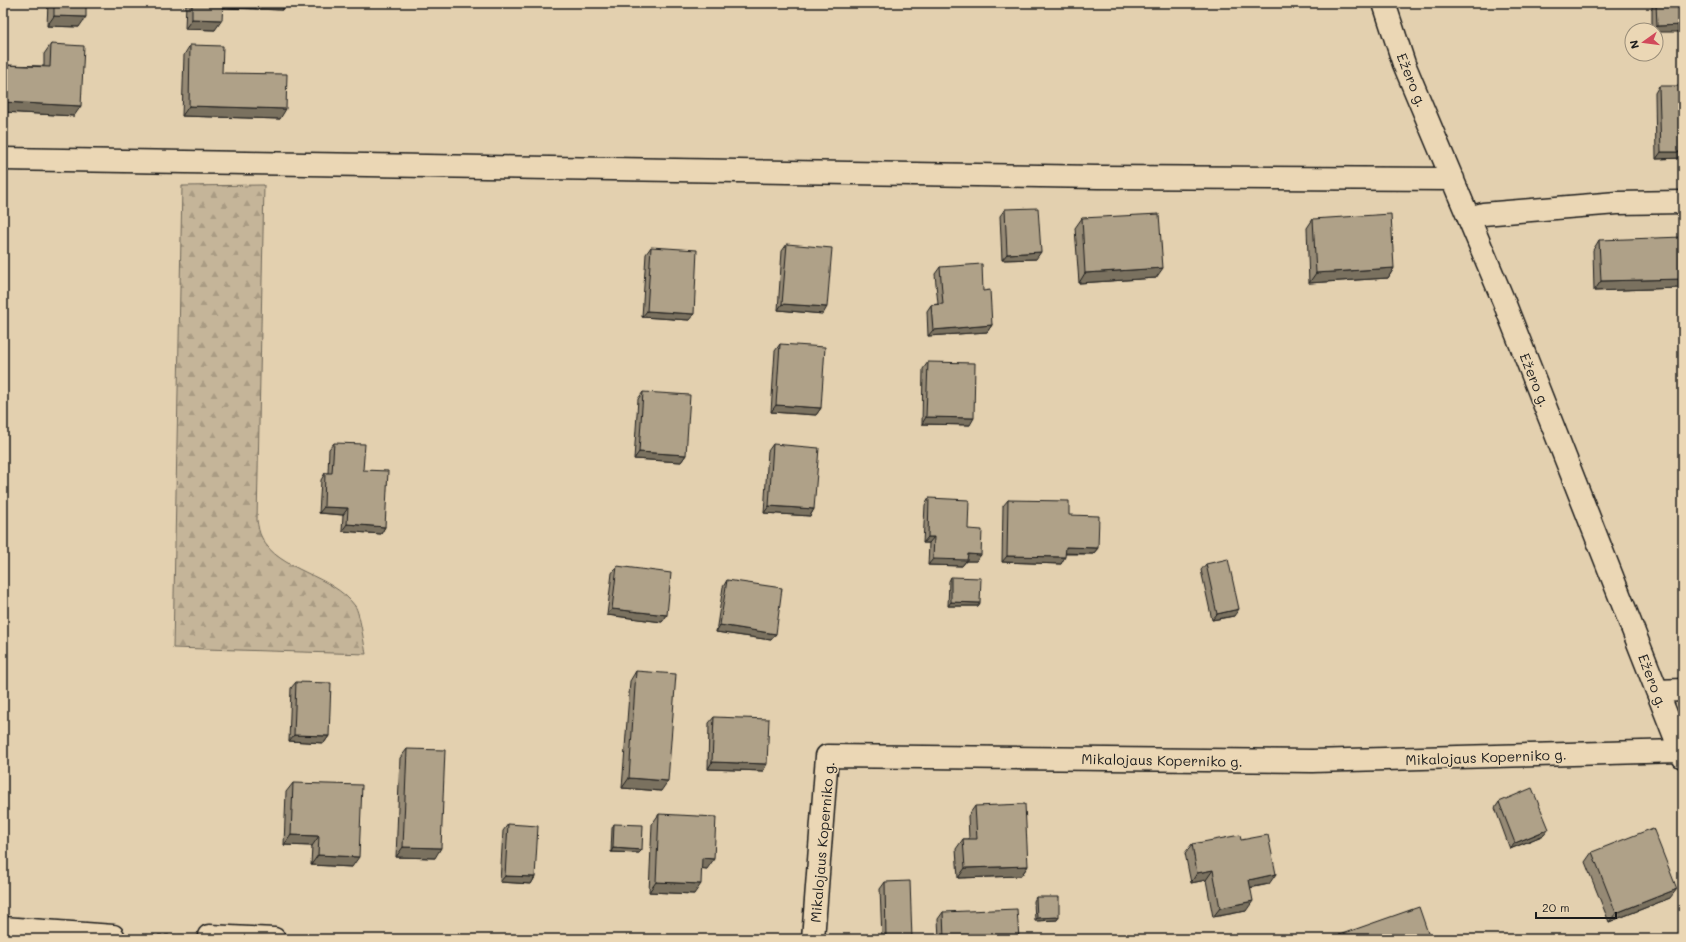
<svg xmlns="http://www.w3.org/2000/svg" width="1686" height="942" viewBox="0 0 1686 942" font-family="Mali,sans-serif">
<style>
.forest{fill:url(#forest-firs);stroke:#70685a}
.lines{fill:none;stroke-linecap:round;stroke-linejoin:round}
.minor-casing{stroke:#1c1c1c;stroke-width:25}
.path{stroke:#1c1c1c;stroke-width:2.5;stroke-dasharray:4 3;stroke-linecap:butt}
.minor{stroke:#ebd7b5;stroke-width:22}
.wall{fill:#968a75;stroke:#1c1c1c}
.shaded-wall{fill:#7a715f;stroke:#1c1c1c}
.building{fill:#afa188;stroke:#1c1c1c}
.labels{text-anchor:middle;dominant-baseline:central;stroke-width:3;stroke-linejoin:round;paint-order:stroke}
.street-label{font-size:14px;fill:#1c1c1c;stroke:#ebd7b5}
</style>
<defs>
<pattern id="forest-firs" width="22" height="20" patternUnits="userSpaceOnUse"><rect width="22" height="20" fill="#c5b599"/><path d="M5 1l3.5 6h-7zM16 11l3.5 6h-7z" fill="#a99b83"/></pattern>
</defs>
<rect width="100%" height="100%" fill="#e3d0af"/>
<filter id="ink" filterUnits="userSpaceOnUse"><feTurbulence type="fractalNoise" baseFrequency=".025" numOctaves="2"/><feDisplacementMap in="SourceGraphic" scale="8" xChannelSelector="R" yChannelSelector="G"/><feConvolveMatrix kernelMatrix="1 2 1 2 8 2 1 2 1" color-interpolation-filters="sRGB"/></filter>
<g filter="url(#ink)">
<!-- forest -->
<path class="forest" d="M264 185 257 520C258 526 259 533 262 538 278 571 332 574 355 606 360 613 364 644 366 654L173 648 182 186Z"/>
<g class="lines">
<!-- minor casing -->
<g class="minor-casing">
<path id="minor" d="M1384 3 1404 64 1504 302 1683 757
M3 159 1098 177 1453 179
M1469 218 1483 214 1617 203 1683 202
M1657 691 1683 690
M3 928 113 936
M209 936 274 939
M813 939 827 756 1312 761 1680 751"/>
</g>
<!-- path -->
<path class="path" d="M137 936H184"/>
<!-- minor -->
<use href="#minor" class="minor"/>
</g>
<!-- wall -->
<path class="wall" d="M48 3H86L79 27 47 26Z
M186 3H287L282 10 223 8 215 30 185 29Z
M1652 3H1683L1656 30H1652Z
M51 44 74 116 3 112V65L44 66V54Z
M190 45 222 73 280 119 182 116 184 55Z
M1659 86 1683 158 1656 159 1655 93Z
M1005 209 1036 259 1002 260 1000 216Z
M1082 218 1156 278 1079 283 1075 228Z
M1313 219 1394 268 1388 278 1309 283 1307 228Z
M1599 240 1678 288 1594 291 1593 250Z
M787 244 823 314 778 310 782 251Z
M651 247 689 320 642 317 646 254Z
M940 267 983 291 992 325 987 332 928 336 927 311 931 305 938 304 935 274Z
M780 344 821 408 816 415 771 412 775 351Z
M928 362 970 425 922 424 923 369Z
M643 392 686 455 681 462 634 459 638 399Z
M334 443 363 470 385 527 381 534 342 531 343 515 319 513 321 480 325 473H328L329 449Z
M773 444 814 509 810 516 764 513 768 451Z
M929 498 968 529 976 561H966L962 566 928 565 929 543H923L925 505Z
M1008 500 1069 515 1098 548 1093 554H1065L1061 564 1002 562 1003 506Z
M1206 564 1234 616 1212 620 1201 570Z
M617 566 667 615 662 622 607 615 612 573Z
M951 577 980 603 978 606H948L949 581Z
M727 580 771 640 716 632 723 587Z
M636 671 661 791 622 788 630 681Z
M296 682 329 736 324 743 289 741 291 688Z
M714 717 763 771 708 769 709 723Z
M407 749 435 858 396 857 400 758Z
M293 783 352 867 311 865 312 846 284 845 286 792Z
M1499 802 1544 835 1510 849 1495 808Z
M975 806 1028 866 1021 876 958 878 956 849 963 839H969L968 816Z
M659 814 707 869 701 868 694 894 649 892 652 824Z
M508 824 535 877 531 884 500 882 503 831Z
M614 824 642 850 639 853 611 852 612 828Z
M1192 844 1269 884 1250 888 1246 911 1213 917 1206 880 1191 883 1185 853Z
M1592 852 1670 898 1609 922 1585 862Z
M885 882 912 939H882L880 889Z
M1036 897 1059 917 1057 920 1035 921 1034 901Z
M943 912 1019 939H939L938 919Z
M1339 935 1430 939H1336Z"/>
<!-- shaded-wall -->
<path class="shaded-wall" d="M219 3H287L282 10 216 7Z
M54 16 86 17 79 27 47 26Z
M192 19 222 20 215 30 185 29Z
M1683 25V32H1656V30H1654L1657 26Z
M3 102 81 106 74 116 3 112Z
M189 106 286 109 280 119 182 116Z
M1661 152H1683V158L1656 159Z
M1041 252 1036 259 1002 260 1007 254Z
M1163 268 1156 278 1079 283 1085 273Z
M1394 268 1388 278 1309 283 1316 273Z
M1683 279V281L1678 288 1594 291 1601 281Z
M782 304 827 307 823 314 778 310Z
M647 311 694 314 689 320 642 317Z
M992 325 987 332 928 336 933 330Z
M776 405 821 408 816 415 771 412Z
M926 417 974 418 970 425 922 424Z
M639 452 686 455 681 462 634 459Z
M769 506 814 509 810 516 764 513Z
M324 507 348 508 343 515 319 513Z
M347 524 385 527 381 534 342 531Z
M928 537H934L929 543H923Z
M1066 547 1098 548 1093 554 1061 553Z
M968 554 981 555 976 561H966L962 566 928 565 933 559Z
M1007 556 1065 557 1061 564 1002 562Z
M951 602 980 603 978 606H948Z
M612 609 667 615 662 622 607 615Z
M1239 609 1234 616 1212 620 1217 614Z
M720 625 776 634 771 640 716 632Z
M294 735 329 736 324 743 289 741Z
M712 762 767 764 763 771 708 769Z
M629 778 668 781 661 791 622 788Z
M1549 829 1544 835 1510 849 1515 843Z
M291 835 319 836 312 846 284 845Z
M403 847 441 848 435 858 396 857Z
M613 848 642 850 639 853 611 852Z
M318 855 359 857 352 867 311 865Z
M702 858 714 859 707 869 695 868Z
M1028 866 1021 876 958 878 965 868Z
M1213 870 1206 880 1191 883 1197 873Z
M1276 874 1269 884 1242 889 1249 880Z
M505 876 535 877 531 884 500 882Z
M656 882 701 884 694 894 649 892Z
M1677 889 1670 898 1609 922 1616 913Z
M1253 901 1246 911 1213 917 1220 908Z
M1059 917 1057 920 1035 921 1037 918Z"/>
<!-- building -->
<path class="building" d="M54 3H86V17L54 16Z
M192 3H223L222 20 192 19Z
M1656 3H1683V25L1657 26Z
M51 44 84 46 81 106 3 102V65L50 67Z
M190 45 223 46 222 73 287 74 286 109 189 106Z
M1659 86H1683V152H1661Z
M1038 208 1041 252 1007 254 1005 209Z
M1159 214 1163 268 1085 273 1082 218Z
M1391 214 1394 268 1316 273 1313 219Z
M1683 237V279L1601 281 1599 240Z
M787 244 832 248 827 307 782 304Z
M651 247 697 250 694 314 647 311Z
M982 264 983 291 990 290 992 325 933 330 931 305 943 304 940 267Z
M780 344 825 347 821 408 776 405Z
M928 362 975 363 974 418 926 417Z
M643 392 690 395 686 455 639 452Z
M334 443 365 444 363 470 388 471 385 527 347 524 348 508 324 507 325 473H332Z
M773 444 819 448 814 509 769 506Z
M929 498 969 500 968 529 982 530 981 555 968 554 967 560 933 559 934 537H928Z
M1008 500 1069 501V515L1099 516 1098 548 1066 547 1065 557 1007 556Z
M1228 559 1239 609 1217 614 1206 564Z
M617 566 671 573 667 615 612 609Z
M951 577 981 578 980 603 951 602Z
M727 580 782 588 776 634 720 625Z
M636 671 676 674 668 781 629 778Z
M296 682 331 683 329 736 294 735Z
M714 717 769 719 767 764 712 762Z
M407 749 445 750 441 848 403 847Z
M293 783 362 785 359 857 318 855 319 836 291 835Z
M1532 788 1549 829 1515 843 1499 802Z
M1025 804 1028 866 965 868 963 839H977L975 806Z
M659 814 716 817 714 859 702 858 701 884 656 882Z
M508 824 538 826 535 877 505 876Z
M614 824 643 825 642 850 613 848Z
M1653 828 1677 889 1616 913 1592 852Z
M1240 835 1241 840 1268 835 1276 874 1249 880 1253 901 1220 908 1213 870 1197 873 1192 844Z
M910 881 912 939H886L885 882Z
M1036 897H1059V917L1037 918Z
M1419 907 1430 939H1340L1339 935Z
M1017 909 1019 939H944L943 912Z"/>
</g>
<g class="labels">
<!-- street labels -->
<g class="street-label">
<text transform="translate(1412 80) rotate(68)">Ežero g.</text>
<text transform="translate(1535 380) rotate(68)">Ežero g.</text>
<text transform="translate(1653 681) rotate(69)">Ežero g.</text>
<text transform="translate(1486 757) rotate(-2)">Mikalojaus Koperniko g.</text>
<text transform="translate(1162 760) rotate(1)">Mikalojaus Koperniko g.</text>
<text transform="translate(822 842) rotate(-85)">Mikalojaus Koperniko g.</text>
</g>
</g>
<!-- margin -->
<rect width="1686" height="942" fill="none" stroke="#ebd7b5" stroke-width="16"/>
<rect x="8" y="8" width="1670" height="926" fill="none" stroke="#1c1c1c" stroke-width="1.5" filter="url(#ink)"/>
<!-- north arrow -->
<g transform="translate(1644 42) rotate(256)"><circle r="19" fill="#ebd7b5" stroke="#988c78"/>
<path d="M0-3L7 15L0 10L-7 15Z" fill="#d1495b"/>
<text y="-6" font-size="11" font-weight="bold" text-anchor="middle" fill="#1c1c1c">N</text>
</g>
<!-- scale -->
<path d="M1536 912v6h80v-6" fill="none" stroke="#1c1c1c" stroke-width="2"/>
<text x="1542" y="912" font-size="12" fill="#1c1c1c" stroke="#ebd7b5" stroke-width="3" paint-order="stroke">20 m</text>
</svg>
